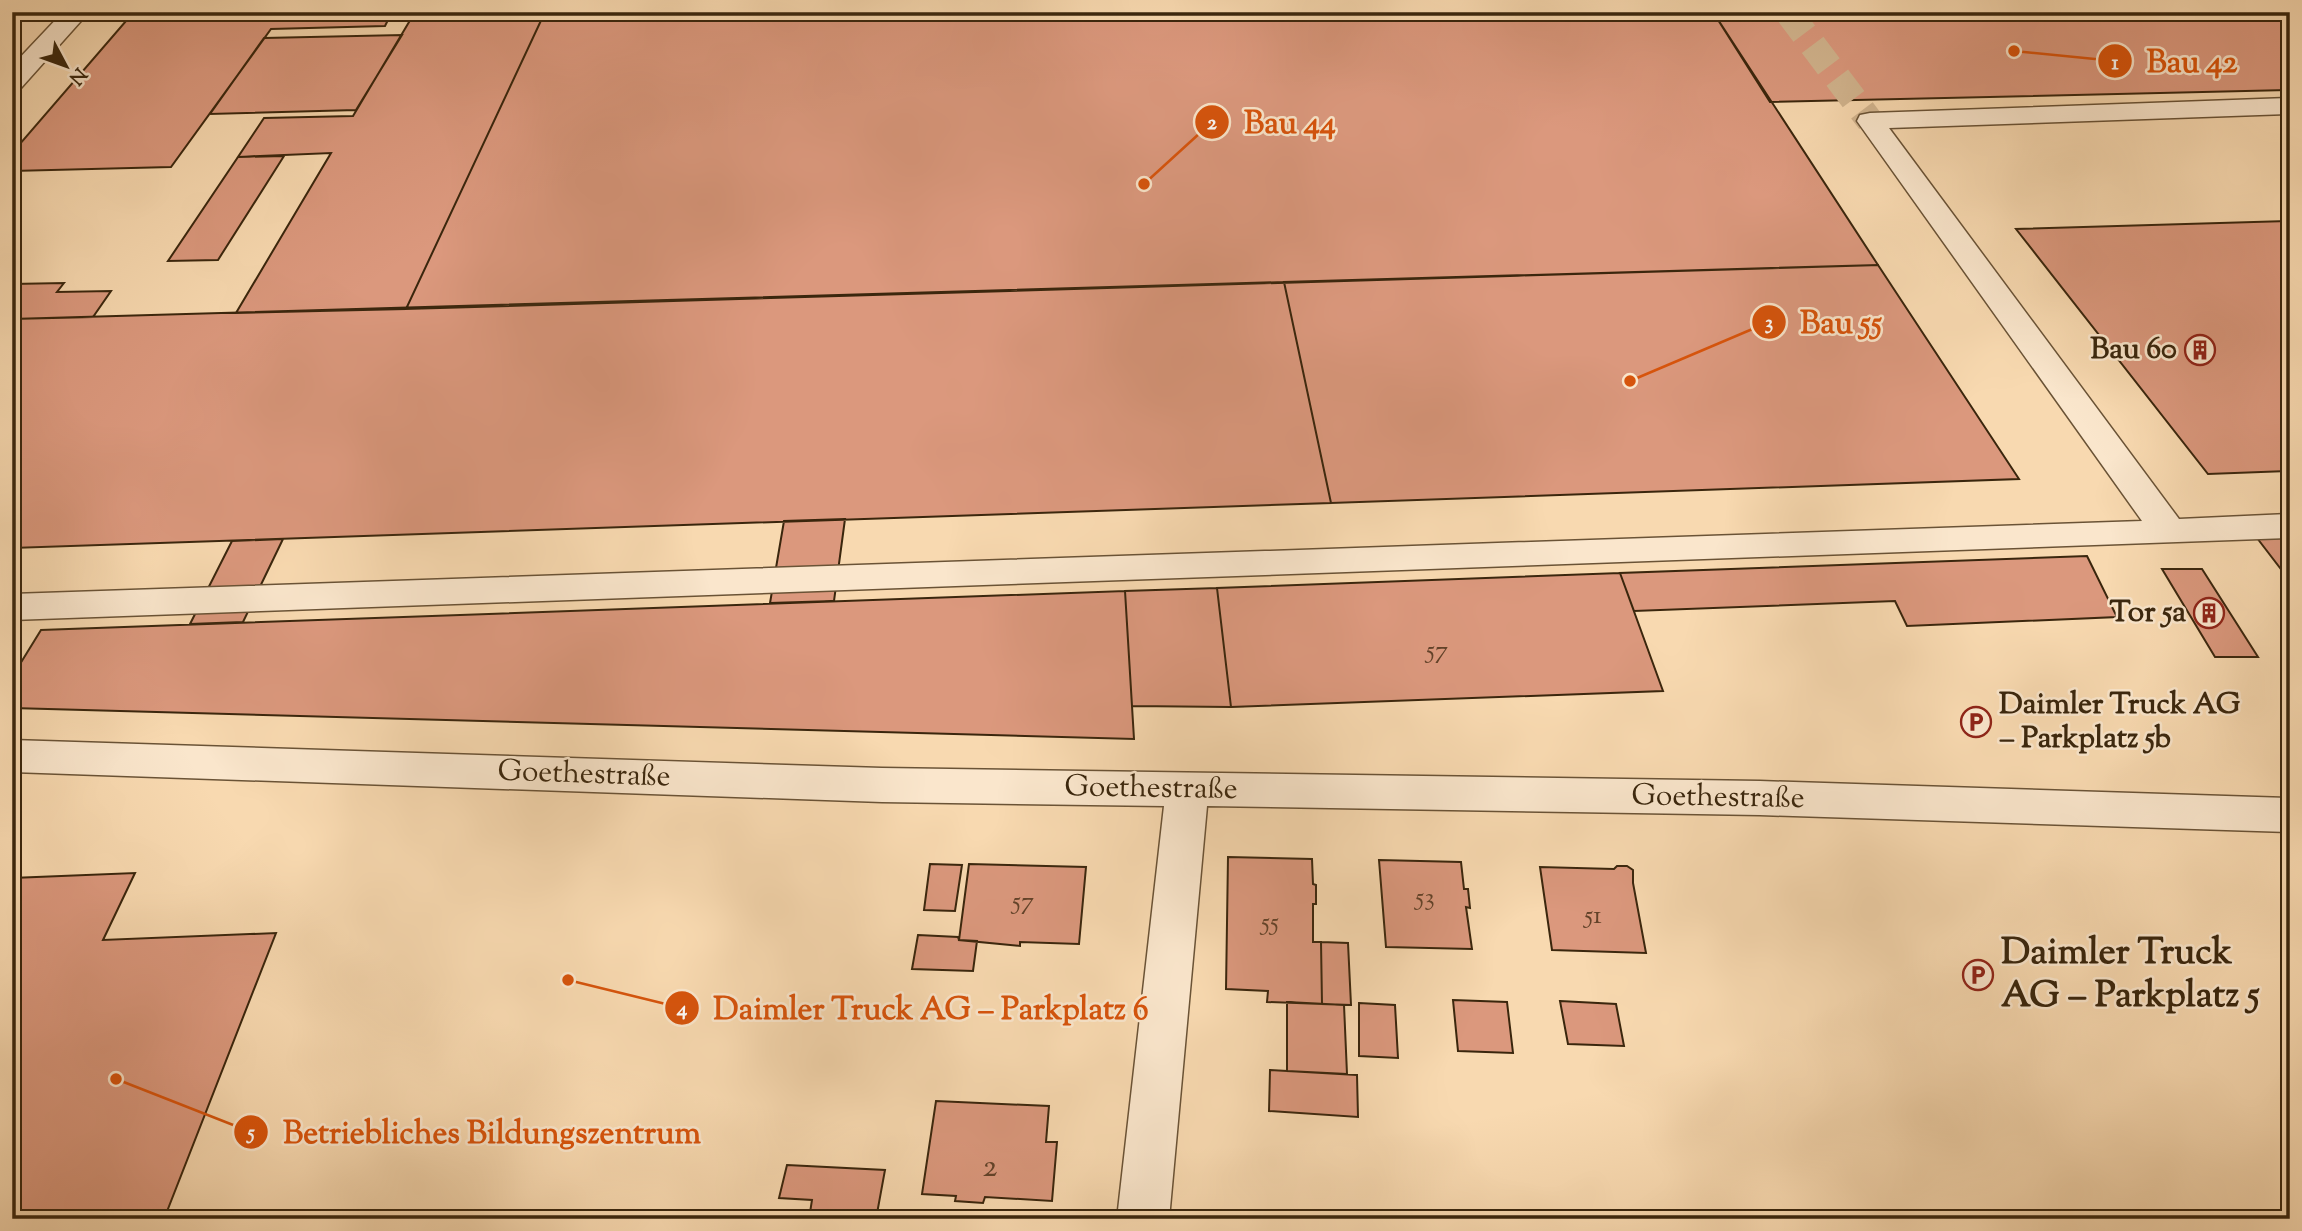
<svg xmlns="http://www.w3.org/2000/svg" width="2302" height="1231" viewBox="0 0 2302 1231" font-family="'Sorts Mill Goudy',serif">
<style>
.building{fill:#db987d;stroke:#3a260d;stroke-width:2}
.lines{fill:none;stroke-linecap:round;stroke-linejoin:round}
.minor-tunnel{stroke:#d2b58f;stroke-width:27;stroke-dasharray:27 14;stroke-linecap:butt}
.minor-casing{stroke:#6a5336;stroke-width:3}
.minor{fill:#fae6cc;fill-rule:evenodd}
.labels{text-anchor:middle;dominant-baseline:central;stroke-width:5;stroke-linejoin:round;paint-order:stroke}
.number-label{font-size:26px;fill:#624229}
.poi-label{font-size:30px;font-weight:bold;fill:#3a260d;stroke:#fae6cc;text-anchor:end}
.street-label{font-size:30px;fill:#3a260d;stroke:#fae6cc}
.near-number-label{font-size:32px;fill:#624229}
.near-poi-label{font-size:37px;font-weight:bold;fill:#3a260d;stroke:#fae6cc;text-anchor:start}
.leader{fill:none;stroke:#d7540c;stroke-width:2.5}
.callout-dot{fill:#d7540c;stroke:#fae6cc;stroke-width:2.5}
.mark-label{font-size:21px;text-anchor:middle;font-weight:bold;fill:#fff}
.callout-label{font-size:32px;text-anchor:middle;font-weight:bold;fill:#d7540c;stroke:#fae6cc;stroke-width:5;stroke-linejoin:round;paint-order:stroke}
</style>
<rect width="100%" height="100%" fill="#f8d9b0"/>
<filter id="stains"><feTurbulence type="fractalNoise" baseFrequency=".00286" numOctaves="4"/><feColorMatrix values="0 0 0 0 .2 0 0 0 0 .09 0 0 0 0 .02 0 0 0 .5 -.17"/></filter>
<radialGradient id="worn" r=".72"><stop offset=".6" stop-color="#630" stop-opacity="0"/><stop offset="1" stop-color="#630" stop-opacity=".3"/></radialGradient>
<!-- building -->
<path class="building" d="M205 12H392L385 26 271 29 171 167 12 171V153L132 14Z
M415 12H545L406 309 236 313 331 153 238 157 264 118 353 116Z
M545 12H1713L1878 265 406 309Z
M1713 12H2290V90L1770 102Z
M402 35 356 110 210 114 264 38Z
M284 156 218 260 168 261 238 157Z
M2290 221V471L2208 474 2016 229Z
M1878 265 2019 479 1331 503 1284 282Z
M1284 282 1331 503 12 548V319Z
M64 283 57 292 111 291 93 317 12 319V284Z
M845 519 834 601 770 603 784 521Z
M2290 536V581L2257 538Z
M283 539 243 622 190 624 232 541Z
M2087 556 2117 617 1907 626 1895 601 1634 611 1620 573Z
M2162 569H2202L2258 657H2215Z
M1620 573 1663 691 1231 707 1217 588Z
M1217 588 1231 707 1132 706 1125 591Z
M1125 591 1134 739 12 708V677L41 630Z
M1228 857 1312 859 1313 884 1316 885V904H1313V942H1321L1322 1004 1267 1002 1268 991 1226 989Z
M1379 860 1461 862 1464 889H1468L1470 908 1466 907 1472 949 1386 947Z
M930 864 962 865 955 911 924 910Z
M969 864 1086 867 1079 944 1020 942V946L959 940Z
M1617 866H1627L1633 870V883L1646 953 1552 950 1540 867 1614 869Z
M135 873 103 940 276 933 164 1219H12V878Z
M918 935 958 937 959 940 977 941 973 971 912 969Z
M1321 942 1348 943 1351 1005 1322 1004Z
M1453 1000 1507 1002 1513 1053 1458 1051Z
M1560 1001 1616 1004 1624 1046 1568 1044Z
M1287 1002 1344 1005 1347 1074 1287 1071Z
M1359 1003 1395 1005 1398 1058 1359 1056Z
M1270 1070 1357 1075 1358 1117 1269 1111Z
M936 1101 1049 1106 1046 1142H1057L1052 1201 985 1197 983 1203 955 1201 956 1196 922 1194Z
M787 1165 885 1170 876 1219H809L812 1200 779 1198Z"/>
<g class="lines">
<!-- minor-tunnel -->
<path class="minor-tunnel" d="M1788 12 1870 121"/>
<!-- minor casing -->
<g class="minor-casing">
<path id="minor" d="M63 12H89L21 88 12 90V66Z
M2290 98V114L1889 128 2179 519 2290 514V538L12 620V594L2142 521 1857 121 1860 115 1870 113Z
M12 740 882 768 1760 781 2290 798V832L1760 815 1207 806 1169 1219H1117L1164 806 882 802 12 772Z"/>
</g>
<!-- minor -->
<use href="#minor" class="minor"/>
</g>
<!-- icons -->
<defs>
<g id="building-ring" transform="scale(1.575)"><circle r="9.5" fill="#fae6cc" stroke="#8f2418" stroke-width="1.5"/><path d="M-4-6H4V6H1V3H-1V6H-4ZM-2.5-4.3h1.7v1.8h-1.7ZM.8-4.3h1.7v1.8H.8ZM-2.5-1h1.7V.8h-1.7ZM.8-1h1.7V.8H.8Z" fill="#8f2418"/></g>
<g id="parking-ring" transform="scale(1.575)"><circle r="9.5" fill="#fae6cc" stroke="#8f2418" stroke-width="1.5"/><path d="M-3.5-5.5H1a3.5 3.5 0 0 1 0 7H-1V5.5H-3.5ZM-1-3.4V-.6H.8a1.4 1.4 0 0 0 0-2.8Z" fill="#8f2418"/></g>
</defs>
<g fill-rule="evenodd">
<use href="#building-ring" x="2200" y="350"/>
<use href="#building-ring" x="2209" y="613"/>
<use href="#parking-ring" x="1976" y="722"/>
<use href="#parking-ring" x="1978" y="975"/>
</g>
<g class="labels">
<!-- number labels -->
<g class="number-label">
<text x="1437" y="651">57</text>
<text x="1425" y="898">53</text>
<text x="1023" y="902">57</text>
<text x="1593" y="916">51</text>
<text x="1270" y="923">55</text>
</g>
<!-- poi labels -->
<g class="poi-label">
<text x="2177" y="350">Bau 60</text>
<text x="2186" y="613">Tor 5a</text>
<text x="1999" y="705" text-anchor="start">Daimler Truck AG<tspan x="1999" dy="34">− Parkplatz 5b</tspan></text>
</g>
<!-- street labels -->
<g class="street-label">
<text transform="translate(584 775) rotate(2)">Goethestraße</text>
<text transform="translate(1151 789) rotate(1)">Goethestraße</text>
<text transform="translate(1718 798) rotate(1)">Goethestraße</text>
</g>
<!-- near-number labels -->
<g class="near-number-label">
<text x="990" y="1168">2</text>
</g>
<!-- near-poi labels -->
<g class="near-poi-label">
<text x="2001" y="954">Daimler Truck<tspan x="2001" dy="43">AG − Parkplatz 5</tspan></text>
</g>
</g>
<!-- callouts -->
<path class="leader" d="M2014 51L2115 61M1144 184L1212 122M1630 381L1769 322M568 980L682 1008M116 1079L251 1132"/>
<g class="callout-dot">
<circle cx="2014" cy="51" r="7"/>
<circle cx="1144" cy="184" r="7"/>
<circle cx="1630" cy="381" r="7"/>
<circle cx="568" cy="980" r="7"/>
<circle cx="116" cy="1079" r="7"/>
<circle cx="2115" cy="61" r="18"/>
<circle cx="1212" cy="122" r="18"/>
<circle cx="1769" cy="322" r="18"/>
<circle cx="682" cy="1008" r="18"/>
<circle cx="251" cy="1132" r="18"/>
</g>
<g class="mark-label">
<text x="2115" y="69">1</text>
<text x="1212" y="129">2</text>
<text x="1769" y="329">3</text>
<text x="682" y="1015">4</text>
<text x="251" y="1139">5</text>
</g>
<g class="callout-label">
<text x="2192" y="72">Bau 42</text>
<text x="1290" y="133">Bau 44</text>
<text x="1841" y="333">Bau 55</text>
<text x="931" y="1019">Daimler Truck AG − Parkplatz 6</text>
<text x="492" y="1143">Betriebliches Bildungszentrum</text>
</g>
<!-- margin -->
<rect width="2302" height="1231" fill="none" stroke="#f8d9b0" stroke-width="42"/>
<rect x="14" y="14" width="2274" height="1203" fill="none" stroke="#3a260d" stroke-width="3.5"/>
<rect x="21" y="21" width="2260" height="1189" fill="none" stroke="#3a260d" stroke-width="2"/>
<!-- north arrow -->
<g transform="translate(66 66) rotate(131)" stroke="#fae6cc" stroke-width="5" paint-order="stroke">
<path d="M0-5L12 26L0 18L-12 26Z" fill="#3a260d"/>
<text y="-10" font-size="19" font-weight="bold" text-anchor="middle" fill="#3a260d">N</text>
</g>
<rect width="100%" height="100%" filter="url(#stains)"/>
<rect width="100%" height="100%" fill="url(#worn)"/>
</svg>
